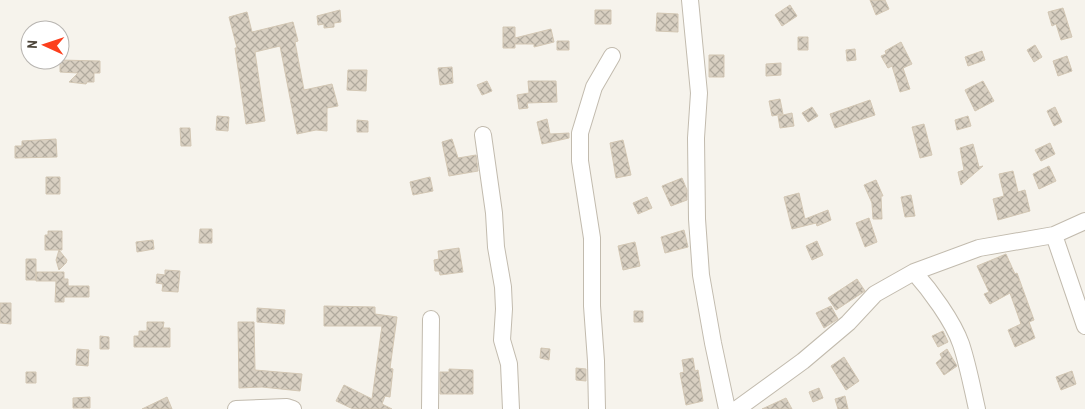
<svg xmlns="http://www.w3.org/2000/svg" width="1085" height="409" viewBox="0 0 1085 409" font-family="'Archivo Narrow',sans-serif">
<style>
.building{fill:url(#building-cross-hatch);stroke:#d3c7b4}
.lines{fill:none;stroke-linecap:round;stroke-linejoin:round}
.minor-casing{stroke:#c2bbae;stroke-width:18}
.minor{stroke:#fff;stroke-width:16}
</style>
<defs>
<pattern id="building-cross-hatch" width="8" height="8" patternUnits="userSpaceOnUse" patternTransform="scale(1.25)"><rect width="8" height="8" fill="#d8cfc1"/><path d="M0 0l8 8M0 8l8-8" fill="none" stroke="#b1aa9e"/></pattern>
</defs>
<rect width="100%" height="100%" fill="#f6f3ec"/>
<!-- building -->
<path class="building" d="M870 0H885L889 9 876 15Z
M790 5 797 16 782 26 775 15Z
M1063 8 1072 37 1061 40 1056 24 1052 26 1048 12Z
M340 10 341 22 334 23V27L324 28V24L318 25 317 16Z
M595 10H611V24H595Z
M247 12 252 32 293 22 298 41 295 42 304 90 332 84 338 106 327 108V131L316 130 297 134 280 46 255 52 265 121 246 124 235 48H237L229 17Z
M657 13 678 14V32L656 31Z
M503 27H515V38L551 29 554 42 534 47V44H515V48H503Z
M798 37H808V50H798Z
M557 41H569V50H557Z
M901 42 912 64 903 68 910 89 900 92 892 66 888 68 881 56 886 54 885 51Z
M1035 45 1042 57 1034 62 1027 50Z
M855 49 856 60 847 61 846 50Z
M982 51 985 60 968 66 965 57Z
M709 55H724V77H709Z
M1067 56 1072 71 1058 76 1053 61Z
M60 60 100 61V73H94V82H87L86 84 69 82 78 73 60 72Z
M781 63V75L766 76V64Z
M452 67 453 83 440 85 438 68Z
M348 70H367L366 91 347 90Z
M487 81 492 91 482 95 477 85Z
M528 81H556L557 102 527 103 528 108 519 109 517 95 529 93Z
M983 81 994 101 975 111 965 90Z
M780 99 783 114 772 116 769 101Z
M870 100 875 115 835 128 830 114Z
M812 107 818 116 808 122 802 113Z
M1055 107 1062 122 1054 126 1047 111Z
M792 113 794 126 780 128 778 116Z
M217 116 229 117 228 131 216 130Z
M968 116 971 126 957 130 955 120Z
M547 119 550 134 569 133V138L542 144 537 122Z
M357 120 368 121V132H357Z
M924 124 932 155 920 158 912 127Z
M180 128H190L191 146H181Z
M56 139 57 157 15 158V146H22V141Z
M452 139 458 158 476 155 478 171 449 176 442 142Z
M623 140 631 175 616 178 610 143Z
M1050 143 1055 154 1041 161 1035 150Z
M973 144 979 167 983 166 961 185 958 172 964 170 960 148Z
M1049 166 1056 181 1039 189 1033 174Z
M1013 171 1018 192 1025 190 1030 211 998 220 993 199 1004 196 999 174Z
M46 177H60V194H46Z
M430 177 433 191 413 195 410 182Z
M682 178 687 190V200L671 206 662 186Z
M876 180 883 196H881L882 219H873L872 203 864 185Z
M799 193 805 219 828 210 831 220 817 226 816 223 792 229 784 197Z
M911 195 915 216 905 217 901 197Z
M647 197 652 208 638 214 633 203Z
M869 218 877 242 865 247 856 223Z
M200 229H212V243H199Z
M684 230 688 247 665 253 661 237Z
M48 231H62V250H45V235H48Z
M153 240 154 249 137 252 136 242Z
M817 241 823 255 812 260 806 246Z
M635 242 640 266 623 270 618 246Z
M459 248 463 272 440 275 439 271H435L434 260 439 259 438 251Z
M59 250 67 260 66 263 59 270 56 260Z
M1006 254 1015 274 1017 273 1034 320 1029 322 1035 338 1015 347 1008 330 1021 324 1010 293 990 304 984 294 989 292 977 266Z
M26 259H36V280H26Z
M165 270 180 271 178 292 162 291 163 284 156 283 157 274 165 275Z
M36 272H64V279H68V286H89V297H64V302H55L56 281H36Z
M857 279 865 291 836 310 828 298Z
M0 303H11V324L0 323Z
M324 306 375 307V314L397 317 390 368 393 369 390 397 385 396 382 404 392 409H353L336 401 344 385 372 399 382 326H324Z
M831 306 838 319 824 328 816 313Z
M257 308 285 310 284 324 257 322Z
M634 311H643V322H634Z
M147 322H164L163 328H170V347H134V336H139V331H147Z
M238 322H254L255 370 302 374 300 391 262 387 239 388Z
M943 331 948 342 938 347 932 336Z
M100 336 109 337V349H100Z
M541 348 550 349 549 360 540 358Z
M77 349 89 350 88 366 76 365Z
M947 349 957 366 944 375 936 363 942 358 940 354Z
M844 357 859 381 846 390 831 366Z
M693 358 695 371 698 370 703 401 686 405 680 373 684 372 682 360Z
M576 368 586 369V381L576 380Z
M449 369 473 370V394H440V372H449Z
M1072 371 1076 384 1061 390 1056 377Z
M26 372H36V383H26Z
M819 388 823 398 813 402 809 392Z
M845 396 848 409H838L835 399Z
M90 397V408H73V398Z
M167 397 172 409H142Z
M786 398 792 409H762Z"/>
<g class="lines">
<!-- minor casing -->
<g class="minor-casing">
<path id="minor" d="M690 0 699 93 696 138 697 219 701 275 713 343 727 409
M483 135 494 213 496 247 503 287 504 309 502 340 509 364 511 409
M1054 235 1085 326
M914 272C930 290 953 321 961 344 968 365 972 387 977 409
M236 409 287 407 293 409
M430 409 431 319
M597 409 596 361 592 306V238L580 161V133L594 87 612 56
M737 409 803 361 848 323 875 294 914 272 979 248 1054 235 1085 221"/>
</g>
<!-- minor -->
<use href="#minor" class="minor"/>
</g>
<!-- north arrow -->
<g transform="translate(45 45) rotate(273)"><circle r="24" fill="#ffffff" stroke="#b7b4b0"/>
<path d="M0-4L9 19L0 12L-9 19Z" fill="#fc3f1d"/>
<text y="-8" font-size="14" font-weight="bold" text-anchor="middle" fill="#4b4439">N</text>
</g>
</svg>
